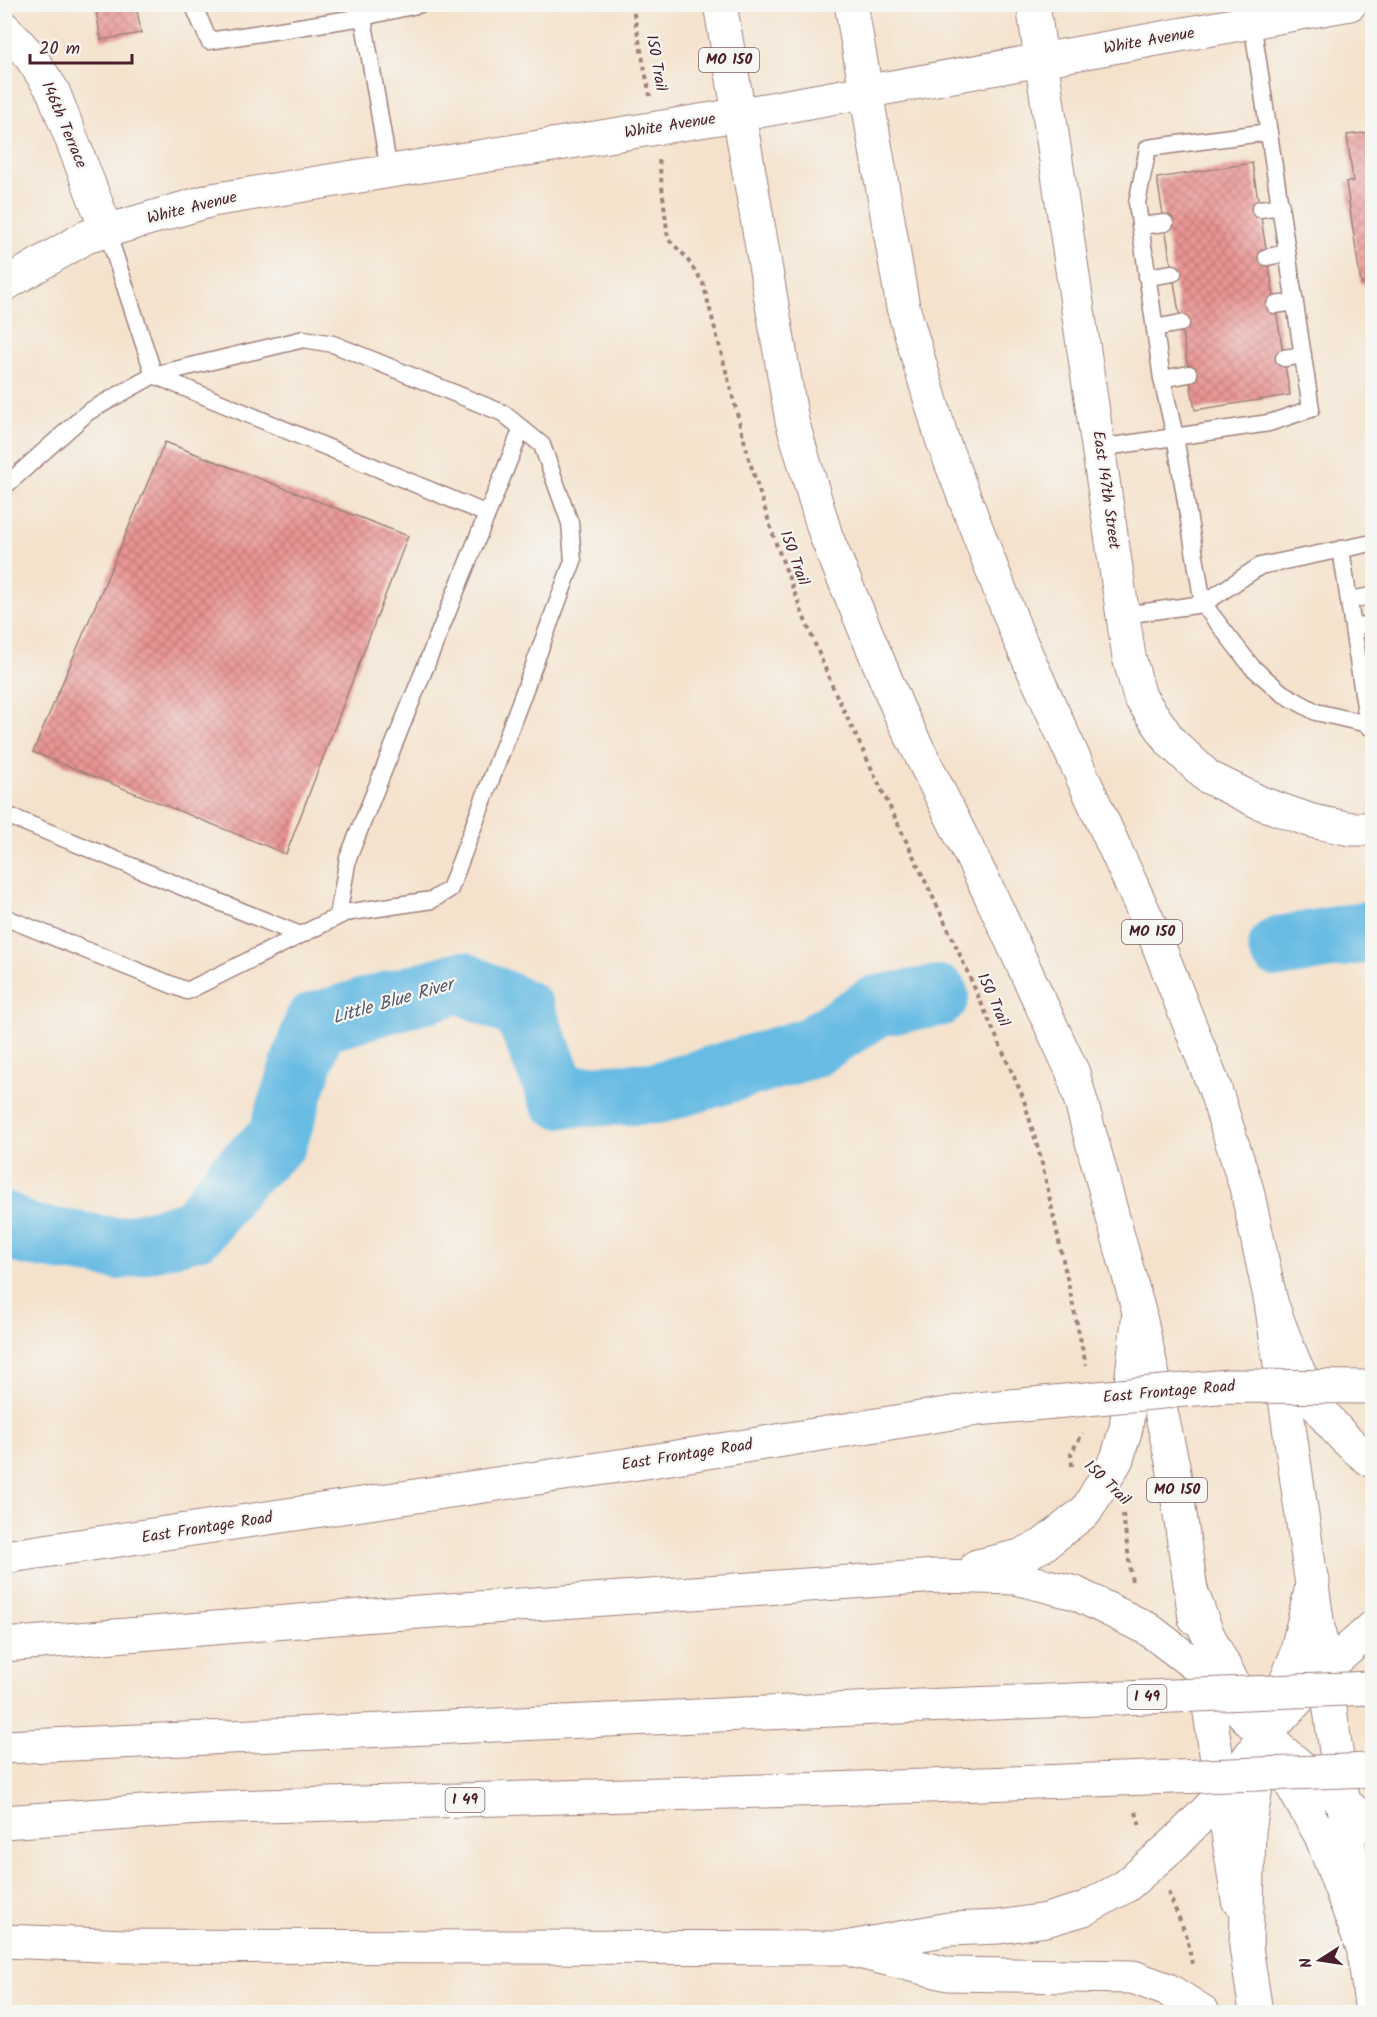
<svg xmlns="http://www.w3.org/2000/svg" width="1377" height="2017" viewBox="0 0 1377 2017" font-family="Kalam,sans-serif">
<style>
.lines{fill:none;stroke-linecap:round;stroke-linejoin:round}
.river{stroke:#67bbe3;stroke-width:62}
.building{fill:url(#building-cross-hatch)}
.lane-casing{stroke:#9f807c;stroke-width:19}
.street-casing{stroke:#9f807c;stroke-width:35}
.secondary-casing{stroke:#9f807c;stroke-width:35}
.primary-casing{stroke:#9f807c;stroke-width:35}
.highway-casing{stroke:#9f807c;stroke-width:35}
.path{stroke:#9f807c;stroke-width:4;stroke-dasharray:4.5 4.5;stroke-linecap:butt}
.lane{stroke:#fff;stroke-width:16}
.street{stroke:#fff;stroke-width:33}
.secondary{stroke:#fff;stroke-width:33}
.primary{stroke:#fff;stroke-width:33}
.highway{stroke:#fff;stroke-width:33}
.secondary-bridge-casing{stroke:#9f807c;stroke-width:35;stroke-linecap:butt}
.highway-bridge-casing{stroke:#9f807c;stroke-width:35;stroke-linecap:butt}
.secondary-bridge{stroke:#fff;stroke-width:33}
.highway-bridge{stroke:#fff;stroke-width:33}
.labels{text-anchor:middle;dominant-baseline:central;stroke-width:4.5;stroke-linejoin:round;paint-order:stroke}
.shield{fill:#f6f6f2;stroke:#7e6067;stroke-width:1.5}
.shield-label{font-size:15px;font-weight:bold;fill:#4a1f2b}
.street-label{font-size:16px;fill:#4a1f2b;stroke:#f6f6f2}
.water-label{font-size:18px;font-style:italic;fill:#54566b;stroke:#f6f6f2}
</style>
<defs>
<pattern id="building-cross-hatch" width="8" height="8" patternUnits="userSpaceOnUse" patternTransform="scale(1.5)"><rect width="8" height="8" fill="#e99493"/><path d="M0 0l8 8M0 8l8-8" fill="none" stroke="#bf7878"/></pattern>
</defs>
<rect width="100%" height="100%" fill="#f6f6f2"/>
<filter id="ink" filterUnits="userSpaceOnUse"><feTurbulence type="fractalNoise" baseFrequency=".0167" numOctaves="2"/><feDisplacementMap in="SourceGraphic" scale="12" xChannelSelector="R" yChannelSelector="G"/><feConvolveMatrix kernelMatrix="1 2 1 2 8 2 1 2 1" color-interpolation-filters="sRGB"/></filter>
<filter id="wash" filterUnits="userSpaceOnUse"><feTurbulence type="fractalNoise" baseFrequency=".008" numOctaves="4" result="noise"/><feDisplacementMap in="SourceGraphic" scale="24" xChannelSelector="R" yChannelSelector="G"/><feGaussianBlur stdDeviation="1.35" result="paint"/><feColorMatrix in="noise" values="0 0 0 0 0 0 0 0 0 0 0 0 0 0 0 0 0 1.4 0 .05"/><feComposite in="paint" operator="in"/></filter>
<g filter="url(#wash)">
<rect width="100%" height="100%" fill="#f4e2cc"/>
<g class="lines">
<!-- river -->
<path class="river" d="M1279 947 1372 931
M4 1222 28 1235 119 1249 196 1229 236 1177 277 1140 315 1023 461 982 524 1011 559 1097 657 1093 810 1048 876 1006 938 996"/>
</g>
<g id="blocks">
<!-- building -->
<path class="building" d="M95 4H136L141 33 101 40Z
M1372 132V323H1371L1365 283 1361 284 1346 182 1353 181 1347 135Z
M1252 163 1290 395 1195 410 1157 178Z
M165 442 408 536 286 854 33 752Z"/>
</g>
</g>
<g filter="url(#ink)">
<use href="#blocks" fill-opacity="0" stroke="#9f807c" stroke-width="1.5"/>
<g class="lines">
<!-- lane casing -->
<g class="lane-casing">
<path id="lane" d="M193 4 209 41 363 17 389 171
M361 4 363 17 421 4
M1269 132 1148 148 1137 203 1162 379 1175 436 1203 604 1252 667 1282 693 1316 712 1372 725
M1260 209 1281 206
M1140 226 1165 223
M1267 257 1287 253
M1147 277 1173 273
M1275 305 1295 302
M1155 328 1181 323
M1284 358 1303 355
M1162 379 1189 374
M1099 448 1269 423 1311 409 1252 22
M4 487 88 412 154 375 487 514
M1341 549 1368 726
M1349 600 1372 596
M1124 615 1203 604 1260 566 1372 543
M1353 627 1372 624
M4 814 300 935
M338 916 348 858 522 428
M4 917 187 991 345 913 432 900 450 889 573 561 570 523 542 445 503 413 333 344 304 339 154 375 107 231"/>
</g>
<!-- street casing -->
<g class="street-casing">
<path id="street" d="M1033 4 1129 657 1140 697 1171 742 1208 777 1261 803 1312 821 1351 829H1372
M4 28 30 56 53 91 107 231
M1041 60 1350 4"/>
</g>
<!-- secondary casing -->
<g class="secondary-casing">
<path id="secondary" d="M4 285 86 237 212 200 737 115 1041 60
M4 1557 645 1462 977 1409"/>
</g>
<!-- primary casing -->
<g class="primary-casing">
<path id="primary" d="M720 4 792 421 826 536 899 711 989 892 1073 1073 1139 1312 1173 1466 1195 1618
M851 4 903 307 942 439 1017 634 1154 934 1215 1089 1247 1190 1271 1302 1343 1799
M1203 1666 1238 1900"/>
</g>
<!-- highway casing -->
<g class="highway-casing">
<path id="highway" d="M1271 1302C1295 1368 1313 1419 1372 1461
M977 1566 1020 1556 1043 1545 1086 1511 1117 1459 1126 1428 1139 1312
M1191 1590 1207 1633 1236 1689
M4 1645 361 1616 937 1576 1016 1578 1075 1593 1148 1629 1203 1671 1264 1736 1372 1826
M4 1747 921 1706
M1272 1751 1321 1836 1363 1948
M1343 1799 1372 2012
M4 1822 199 1808 926 1786
M4 1941 126 1946 845 1948 949 1929 999 1927 1046 1920 1084 1909 1126 1886 1174 1844 1222 1795 1264 1736 1326 1669 1372 1628
M855 1951 948 1974 1133 1977 1168 1990 1203 2012
M1256 2012 1246 1947 1249 1831 1264 1736 1295 1659 1313 1582"/>
</g>
<!-- path -->
<path class="path" d="M632 4 650 96
M659 160 668 239 685 256 703 283 749 459 775 541 803 615 834 690 951 935 1023 1097 1041 1159 1086 1365
M1072 1466 1071 1453 1083 1433
M1123 1514 1132 1583
M1136 1812 1140 1827
M1168 1892 1187 1937 1192 1964"/>
<!-- lane -->
<use href="#lane" class="lane"/>
<!-- street -->
<use href="#street" class="street"/>
<!-- secondary -->
<use href="#secondary" class="secondary"/>
<!-- primary -->
<use href="#primary" class="primary"/>
<!-- highway -->
<use href="#highway" class="highway"/>
<!-- secondary-bridge casing -->
<g class="secondary-bridge-casing">
<path id="secondary-bridge" d="M977 1409 1228 1386 1372 1387"/>
</g>
<!-- highway-bridge casing -->
<g class="highway-bridge-casing">
<path id="highway-bridge" d="M921 1706 1372 1688
M926 1786 1372 1770"/>
</g>
<!-- secondary-bridge -->
<use href="#secondary-bridge" class="secondary-bridge"/>
<!-- highway-bridge -->
<use href="#highway-bridge" class="highway-bridge"/>
</g>
</g>
<g class="labels">
<!-- shield labels -->
<g class="shield">
<rect x="699" y="48" width="60" height="24" rx="4.5"/>
<rect x="1122" y="920" width="60" height="24" rx="4.5"/>
<rect x="1147" y="1478" width="60" height="24" rx="4.5"/>
<rect x="1127.5" y="1685" width="39" height="24" rx="4.5"/>
<rect x="445.5" y="1788" width="39" height="24" rx="4.5"/>
</g>
<g class="shield-label">
<text x="729" y="60">MO 150</text>
<text x="1152" y="932">MO 150</text>
<text x="1177" y="1490">MO 150</text>
<text x="1147" y="1697">I 49</text>
<text x="465" y="1800">I 49</text>
</g>
<!-- street labels -->
<g class="street-label">
<text transform="translate(1149 41) rotate(-10)">White Avenue</text>
<text transform="translate(656 63) rotate(80)">150 Trail</text>
<text transform="translate(64 125) rotate(67)">146th Terrace</text>
<text transform="translate(670 126) rotate(-9)">White Avenue</text>
<text transform="translate(192 208) rotate(-14)">White Avenue</text>
<text transform="translate(1106 490) rotate(82)">East 147th Street</text>
<text transform="translate(794 558) rotate(70)">150 Trail</text>
<text transform="translate(993 1000) rotate(66)">150 Trail</text>
<text transform="translate(1169 1392) rotate(-5)">East Frontage Road</text>
<text transform="translate(687 1455) rotate(-9)">East Frontage Road</text>
<text transform="translate(1107 1483) rotate(44)">150 Trail</text>
<text transform="translate(207 1528) rotate(-9)">East Frontage Road</text>
</g>
<!-- water labels -->
<g class="water-label">
<text transform="translate(393 1002) rotate(-16)">Little Blue River</text>
</g>
</g>
<!-- margin -->
<rect width="1377" height="2017" fill="none" stroke="#f6f6f2" stroke-width="24"/>
<!-- north arrow -->
<g transform="translate(1320 1960) rotate(258)" stroke="#f6f6f2" stroke-width="4.5" paint-order="stroke">
<path d="M0-4.5L10 22L0 15L-10 22Z" fill="#4a1f2b"/>
<text y="-9" font-size="16" font-weight="bold" text-anchor="middle" fill="#4a1f2b">N</text>
</g>
<!-- scale -->
<path d="M30 54v9h102v-9" fill="none" stroke="#4a1f2b" stroke-width="3"/>
<text x="39" y="54" font-size="18" fill="#4a1f2b" stroke="#f6f6f2" stroke-width="4.5" paint-order="stroke">20 m</text>
</svg>
